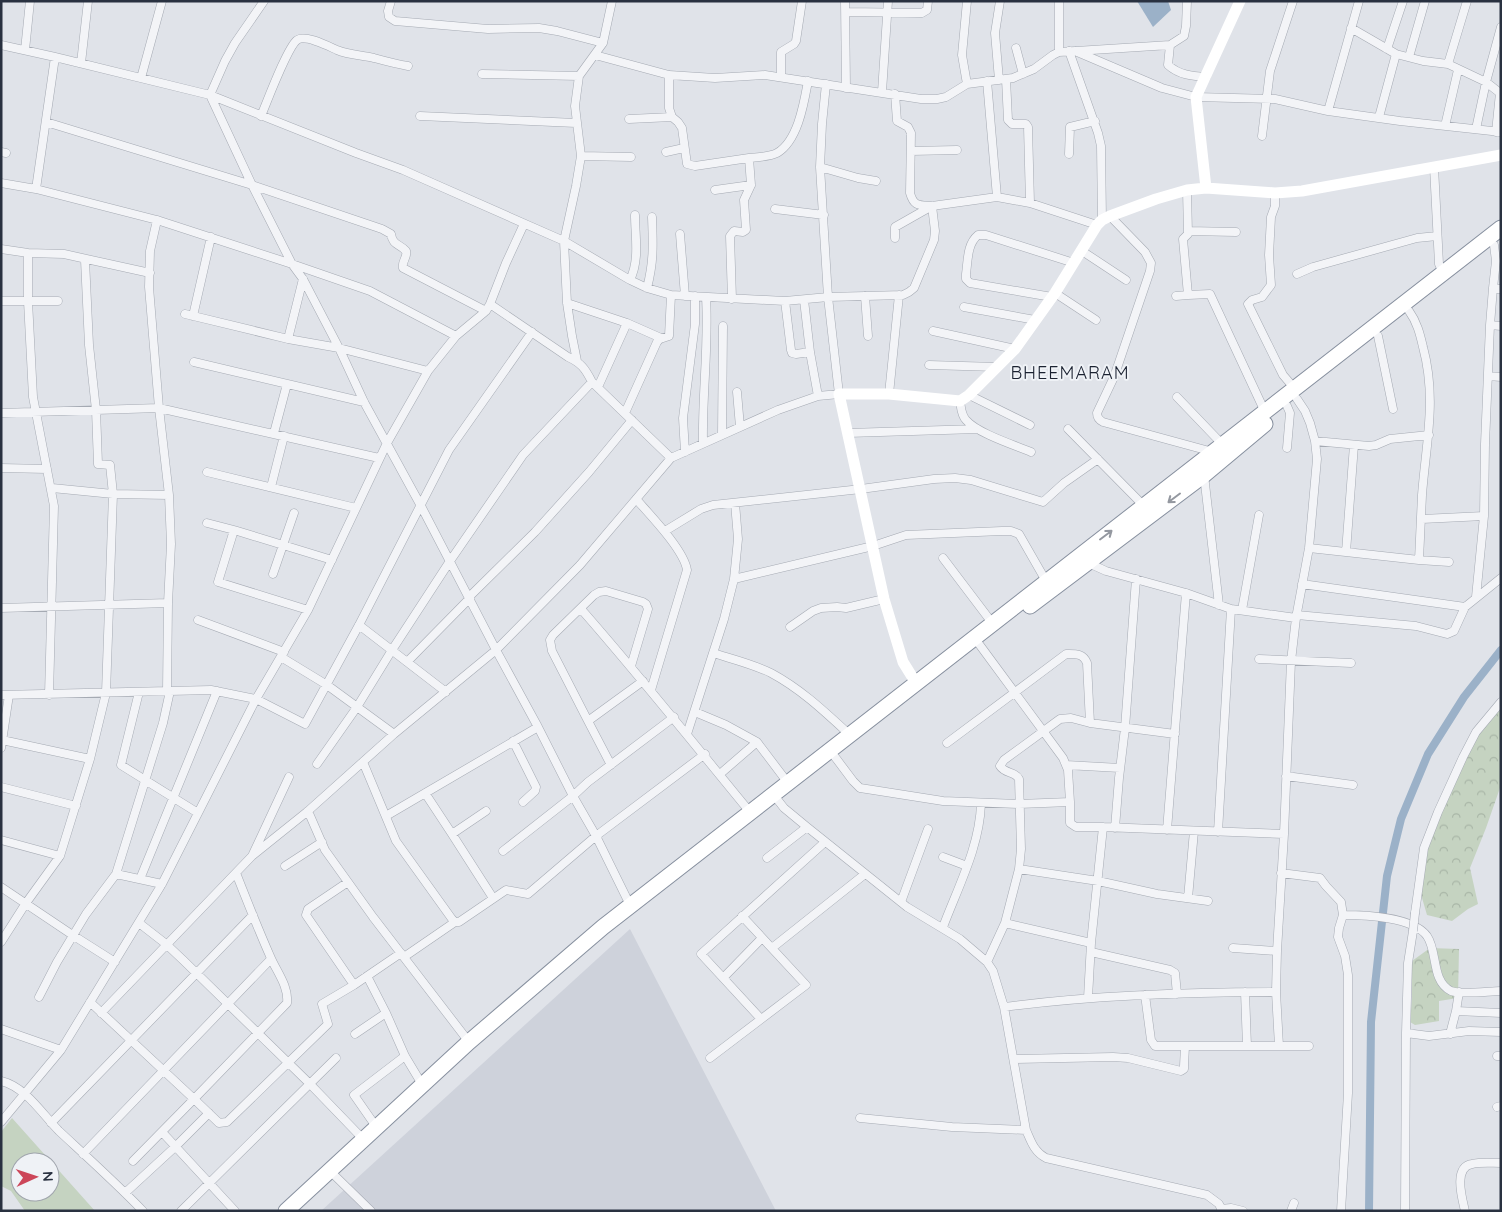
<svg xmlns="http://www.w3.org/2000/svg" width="1502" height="1212" viewBox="0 0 1502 1212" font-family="Quicksand,sans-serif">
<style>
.built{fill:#ced2db}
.grass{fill:#c5d3c1;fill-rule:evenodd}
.forest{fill:url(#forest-crowns)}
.water{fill:#9bb1c8}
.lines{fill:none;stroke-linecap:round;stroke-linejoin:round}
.canal{stroke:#9bb1c8;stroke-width:8}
.street-casing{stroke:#a5aab3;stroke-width:9}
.highway-casing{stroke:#87909f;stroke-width:17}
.street{stroke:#f3f4f7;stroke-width:8}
.secondary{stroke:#fff;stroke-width:11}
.highway{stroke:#fff;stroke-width:15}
.street-bridge-casing{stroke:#a5aab3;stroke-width:9;stroke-linecap:butt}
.street-bridge{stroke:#f3f4f7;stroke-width:8}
.oneway{stroke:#9498a0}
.labels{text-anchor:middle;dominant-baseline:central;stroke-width:4;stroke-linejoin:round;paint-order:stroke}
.neighbourhood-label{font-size:18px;letter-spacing:1px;fill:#1b2231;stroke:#eff2f6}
</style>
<defs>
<pattern id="forest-crowns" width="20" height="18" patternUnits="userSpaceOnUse" patternTransform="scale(1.25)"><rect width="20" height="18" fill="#c5d3c1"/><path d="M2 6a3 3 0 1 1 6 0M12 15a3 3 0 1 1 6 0" fill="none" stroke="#a9b6a7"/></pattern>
</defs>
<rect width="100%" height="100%" fill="#e0e3e9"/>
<!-- built -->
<path class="built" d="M630 929 776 1211H321Z"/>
<!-- grass -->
<path class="grass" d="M12 1118 95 1211H25L11 1191 1 1186V1132ZM20 1162H50V1192H20Z"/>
<!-- forest -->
<path class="forest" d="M1501 707V785L1486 828 1470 868 1478 904 1468 909 1452 921 1427 915 1420 891 1428 845 1446 801 1473 741Z
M1430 948 1459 949 1458 998 1439 1001V1021L1415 1025 1410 1022 1412 999V961Z"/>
<!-- water -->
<path class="water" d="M1137 1H1168L1171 10 1153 27Z"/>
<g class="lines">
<!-- canal -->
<path class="canal" d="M1369 1211 1371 1022 1387 876 1401 819 1428 754 1464 697 1501 650"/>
<!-- street casing -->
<g class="street-casing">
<path id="street" d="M264 1 235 43 225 61 210 95 252 185 292 264 303 279 339 348 364 402 421 506 496 650 538 727 573 796 596 836 630 905
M391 1 388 11 389 17 395 21 488 29 539 28 557 31 603 43
M845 1 846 88
M1059 1V52
M846 12 922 13 927 10 928 1
M1351 28 1396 54 1423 61 1448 64 1486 82 1501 27
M1 45 55 57 210 95 356 153 403 170 564 241 630 280 647 288 671 295 785 301 828 297 903 295 909 292 914 288 934 240 935 231 932 206 997 197 1030 203 1097 225
M1170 45 1168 65C1179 75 1192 76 1206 77
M1016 48 1023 74
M1387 49 1403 1
M25 50 30 1
M1069 51 1098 133 1101 146 1102 220
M1076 51 1170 45 1184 36 1186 26 1187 1
M595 55 669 75 715 78 765 75 921 99H937L946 97 967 84 1013 78 1034 69 1053 55 1059 52 1075 51 1162 88 1196 97 1275 99 1328 111 1400 121 1501 132
M1409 57 1425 1
M81 63 88 1
M1448 64 1467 1
M482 74 579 76
M669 75V108L672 117 678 122 682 128 687 164 695 166 749 158
M781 76V52L794 44 796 41 802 1
M141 78 162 1
M1006 79 1008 120 1012 124H1026L1028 127 1030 203
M999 80 995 33 1000 1
M987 81 997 197
M967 84 962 55 967 1
M882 92 888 1
M895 94 897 121 908 127 911 133 910 193C914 207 919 205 932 206
M1328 111 1359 1
M261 116C267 102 287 48 297 40 305 34 328 46 337 50 349 55 361 55 374 58 385 61 396 64 408 66
M420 116 576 123
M1379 117 1396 54
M629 119 672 117
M46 122 252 185 382 229 391 234C393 246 399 243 406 251 408 257 401 262 403 268L486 311
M1445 126 1458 70
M1476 129 1486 82 1500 93 1496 132
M1262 136 1270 71 1293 1
M911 151 957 150
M1 152 6 153
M666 152 684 148
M1069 154 1070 127 1095 121
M581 156 631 157
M820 167 858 178 876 181
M1434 167 1439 264 1443 273
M1 183 36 189 157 220 292 264 370 291 456 336
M36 189 55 57
M715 190 751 185 749 158C758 157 769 157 777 153 798 141 804 103 808 81
M1275 193V206L1271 217 1269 255 1271 285 1262 297 1252 300 1248 304 1283 375 1295 389
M775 209 824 215
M1110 216 1145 252 1151 263 1150 271 1114 377 1097 413C1097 417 1099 420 1103 422L1213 452
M157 220 150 251 149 287 159 408 169 495 171 544 168 603 167 691
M1188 231 1236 232
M680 234 685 296
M895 238V227L932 206
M1 249 28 253 64 254 150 273
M1082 251 1126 280
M28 253V301L33 397 54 506 49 695
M1297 274 1313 267 1417 238 1437 236
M630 280C640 259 635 237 635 215
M647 288C654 261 653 244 652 217
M1493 288 1496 261 1494 245
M1055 293 1096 320
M1188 295 1210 294 1265 412
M865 296 868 336
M1176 296 1188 295 1183 239 1188 234 1187 190
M1052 297 970 283 966 279V274C968 260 967 244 978 235H986L1074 263
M732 299 730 236 734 231 743 232 746 230 744 200 751 185
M804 300 810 352 818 396
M1 301H58
M785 301 791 350 792 353 796 354 810 352
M567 303 627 323 598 387
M964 307 1035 320
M1409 311C1417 322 1420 334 1423 347 1437 399 1426 443 1422 495 1421 517 1420 539 1419 560
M185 314 288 339 339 348 428 371
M193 316 211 237
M627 323 661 338
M1490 325 1501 326
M933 331 1015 349
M1378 336 1393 409
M288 339 303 279
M577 361 572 336 567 303 564 241 576 186 581 156 575 106 579 76 603 43 612 1
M194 362 364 402
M929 365 997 367
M1488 376 1501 377
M737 392 740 427
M889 394 899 295
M969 395 1030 425
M1177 397 1223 445
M960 401C961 407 961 415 966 420 977 433 1014 445 1031 452
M1 413 159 408 379 458
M625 413 657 342 660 339 669 336 671 295
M1068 429 1144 506
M274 433 287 384
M848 433 977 429
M722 435 723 326
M1315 441 1369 446 1376 445 1390 439 1429 435
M703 443C702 394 709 346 706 297
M1287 448 1290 413 1287 406
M685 452 683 418 695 324V296
M671 458 778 410 818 396 839 394 828 297 820 167 822 124 826 84
M1 468 47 469
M207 472 356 508
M1204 475 1219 605
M271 487 284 436
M52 488 113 494 169 495
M636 499C650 515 684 550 687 570L651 690
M1422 519 1484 516
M207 523 234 530 332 560
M234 530 218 582 308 610
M665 531 701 509 713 505 861 489 934 479 955 478 971 480 1043 502 1064 483 1098 459
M1309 548 1419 560 1449 562
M1346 552 1354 445
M943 558 993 624
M1086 562 1106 571 1186 593 1231 609 1296 618
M273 574 294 513
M734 579 873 546 906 535 1002 531H1011L1019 534 1046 581
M1302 584 1465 607
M469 597 535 532 589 472 632 420
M1476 597 1484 516 1485 444 1490 325 1493 288 1501 289
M1 608 168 603
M581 609C639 675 694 744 750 812
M1242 610 1259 515
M1297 615 1416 626 1447 634 1454 631 1465 607 1501 578
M198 620 284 652
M359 625 446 692
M790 627 813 611 821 608 837 607 846 608 884 599
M979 644 1063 758 1068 770 1070 802
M713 653C732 659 753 664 771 673 801 689 825 712 850 735
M281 657 327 685 394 734
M1259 659 1351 663
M407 662 470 598
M139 692 121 765 198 813
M1 695 211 690 256 699 305 724 359 625 449 450 532 332
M695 712 726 725 757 742
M588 721 552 651 550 640 553 635 594 595 599 592 606 591 643 602 646 604 648 609 631 666
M687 734 724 619 734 579 738 539 735 503
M2 740 90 759
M513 741 536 787 535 791 523 802
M947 743 1066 654C1075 654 1083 653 1087 663L1090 723 1175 734
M1 748 9 695
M835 757 853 781 860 788 873 790 943 801 1019 804 1070 802V823L1076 827H1103L1284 834 1277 951 1276 992 1279 1046
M363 762 396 841 452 919 455 922H459L506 890 528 894 596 836 705 754
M317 764 357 707 392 650 450 561 523 455 592 382
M611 765 588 721 643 681
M1066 765 1120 768
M720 774 757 742 788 783
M1286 776 1353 785
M1 787 76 806
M425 793 452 834
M773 794 784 808 807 827 907 907 960 939 987 962 993 971 1004 1007 1026 1130C1031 1141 1034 1152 1046 1158L1207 1195 1219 1204 1222 1211
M308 811 325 850 373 917 469 1042
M486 811 452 834 493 898
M386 816 538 727
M1115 828 1119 778 1125 728 1136 579
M1167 830 1186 593
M1218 832 1231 609
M1284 834 1291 661 1296 618 1309 548 1317 459 1315 441 1310 423 1305 411 1297 399
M1 840 60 856
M503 851 573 796 588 782 674 717
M253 854 289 777
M943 857 967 866
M767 858 807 827
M285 866 322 842
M1019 869 1098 881 1157 894 1208 901
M1281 873 1320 878 1326 886 1341 902 1343 915 1339 928 1338 937 1345 956 1348 975V1093L1341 1211
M116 874 162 884
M140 879 217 691
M348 882 308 909 306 915 354 985
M1 887 74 936 115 962
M1188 898 1194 831
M901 902 928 829
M1415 913 1424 848 1438 812 1463 757 1476 732 1501 702
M1343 915C1365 915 1413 917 1427 936 1438 952 1431 981 1451 991 1460 995 1490 991 1501 991
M139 923 166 944 183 960 310 1084 364 1140
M1005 923 1019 869 1021 849 1019 779C1015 771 1005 774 1000 766L1004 760 1060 719 1071 718 1090 723
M943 927C958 887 980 846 981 803
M1 942 26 903 60 856 90 759 106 693 113 494 110 465 98 464 96 410 89 345 85 260
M772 948 865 874
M1233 948 1277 951
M1091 952 1170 970 1175 973 1177 994
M404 957 455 922
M987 962 1005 923 1091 943
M367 976 386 1013
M723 978 762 938
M1245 992 1247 1046
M1145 995 1151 1040 1155 1046H1309
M39 997 57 962 86 914 116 874 154 752 163 723 170 691
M1088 998 1091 943 1103 827
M90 1002 194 1099 287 1003C289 986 276 971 270 956 258 929 247 901 236 873
M1004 1007C1095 995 1186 992 1276 992
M1456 1011 1501 1013
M101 1013 252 856 308 811 394 734 496 650 580 565 671 458 592 382C585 368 581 363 568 357L490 304
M761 1019 701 954 825 842
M1 1029 61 1050
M1406 1033 1429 1036 1469 1031 1501 1032
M355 1034 386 1013 405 1056 423 1086
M1450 1034 1456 1011 1459 992
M1497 1056H1501
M710 1058 806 985 742 916
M1014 1059 1113 1057 1128 1058 1181 1071 1184 1069V1066L1185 1046
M1 1081C26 1087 42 1114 59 1131 87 1157 116 1183 143 1211
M1497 1107 1501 1106
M860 1118 952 1127 1026 1130
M1 1122 61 1050 162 884 256 699 308 610 387 443 428 371 456 336 486 311 490 304 506 263 524 224
M51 1123 253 915
M377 1128 354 1095 405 1056
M162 1132 235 1211
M83 1154 271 959
M133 1161 194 1099 219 1123 227 1122 328 1024 322 1004 354 985 401 953
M330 1171 371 1211
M125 1193 175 1147 209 1113
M1221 1209 1231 1208 1243 1211
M181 1211 336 1058
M1291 1211 1294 1203
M1405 1211 1406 1033 1408 963 1413 931
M1465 1211C1462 1198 1453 1167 1472 1164 1481 1162 1491 1163 1501 1163"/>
</g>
<!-- highway casing -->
<g class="highway-casing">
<path id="highway" d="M1030 606 1204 475 1265 424
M286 1211 469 1042 603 927 1501 228"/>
</g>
<!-- street -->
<use href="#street" class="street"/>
<!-- secondary -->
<path class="secondary" d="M1206 188 1196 97 1240 1
M916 683 903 662 884 599 839 394H889L960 401 969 395 1015 349 1055 293 1097 225 1102 220 1110 216 1156 199 1187 190 1206 188 1275 193 1302 191 1501 155"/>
<!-- highway -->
<use href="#highway" class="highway"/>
<!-- street-bridge casing -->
<g class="street-bridge-casing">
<path id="street-bridge" d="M1413 931 1415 913"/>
</g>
<!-- street-bridge -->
<use href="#street-bridge" class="street-bridge"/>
</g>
<!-- one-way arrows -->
<defs><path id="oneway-shaft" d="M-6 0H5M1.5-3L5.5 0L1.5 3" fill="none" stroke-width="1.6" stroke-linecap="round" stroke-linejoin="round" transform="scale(1.25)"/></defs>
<g class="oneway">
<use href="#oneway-shaft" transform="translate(1174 498) rotate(143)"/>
<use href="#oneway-shaft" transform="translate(1106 535) rotate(-37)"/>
</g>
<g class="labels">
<!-- neighbourhood labels -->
<g class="neighbourhood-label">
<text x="1070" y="372">BHEEMARAM</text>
</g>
</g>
<!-- border -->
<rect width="1502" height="1212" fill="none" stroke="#293140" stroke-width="5"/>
<!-- north arrow -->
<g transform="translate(35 1177) rotate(87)"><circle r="24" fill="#eff2f6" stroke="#a0a5ad"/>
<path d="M0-4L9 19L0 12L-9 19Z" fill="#cc4659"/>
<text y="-8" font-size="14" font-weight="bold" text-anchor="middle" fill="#293140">N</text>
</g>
</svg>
